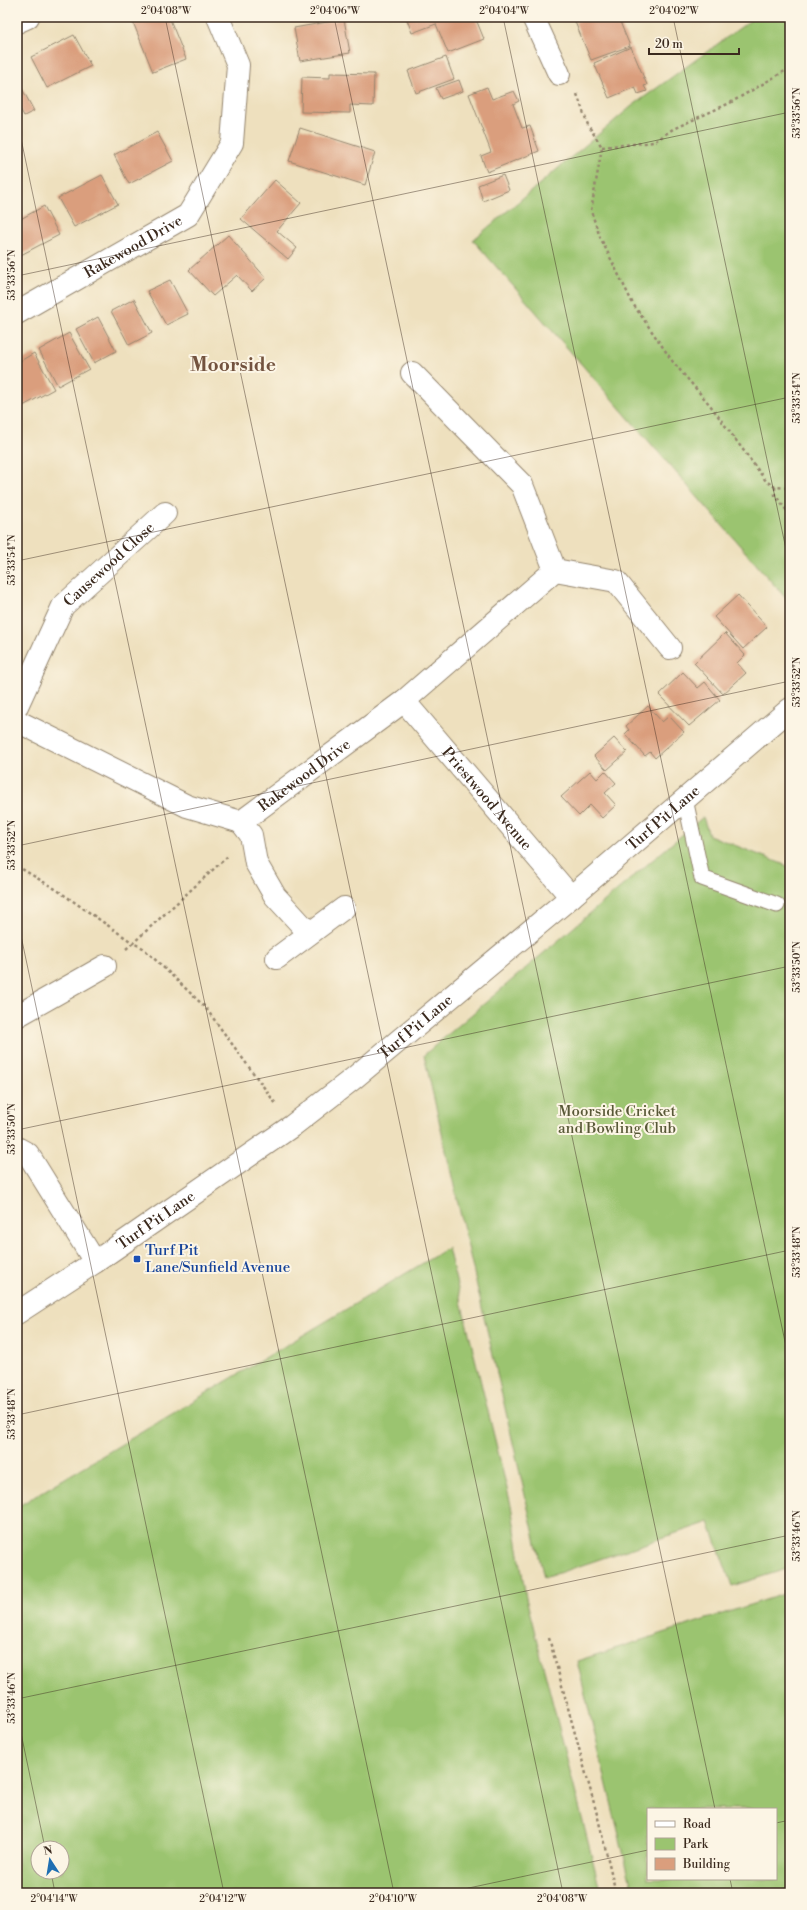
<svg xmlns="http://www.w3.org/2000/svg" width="807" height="1910" viewBox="0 0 807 1910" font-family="'Libre Bodoni',serif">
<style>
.green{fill:#9bc470;stroke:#6b7747;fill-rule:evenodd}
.building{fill:#da9e7d}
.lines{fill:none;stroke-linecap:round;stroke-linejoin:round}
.service-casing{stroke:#94856e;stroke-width:17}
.minor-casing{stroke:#94856e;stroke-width:24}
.tertiary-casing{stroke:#94856e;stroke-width:24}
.path{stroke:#94856e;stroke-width:2.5;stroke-dasharray:3 3;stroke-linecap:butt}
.service{stroke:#fff;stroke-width:15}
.minor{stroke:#fff;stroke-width:22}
.tertiary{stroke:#fff;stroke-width:22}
.ticks{fill:none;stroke:#3b2a1e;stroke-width:1;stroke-opacity:0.45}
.transit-dot{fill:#1a4fb4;stroke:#fcf5e5;stroke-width:1.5}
.labels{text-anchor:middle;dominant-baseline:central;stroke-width:4;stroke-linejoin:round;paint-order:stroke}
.street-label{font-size:15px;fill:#3b2a1e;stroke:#fcf5e5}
.park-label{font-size:15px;fill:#585837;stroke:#fcf5e5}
.transit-label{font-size:15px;fill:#164399;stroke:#fcf5e5;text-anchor:start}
.district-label{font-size:19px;font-weight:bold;fill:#73533f;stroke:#fcf5e5}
.neatline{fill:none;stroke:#3b2a1e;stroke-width:1.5}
.ticks-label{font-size:10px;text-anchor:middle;fill:#3b2a1e}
</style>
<rect width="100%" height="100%" fill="#fcf5e5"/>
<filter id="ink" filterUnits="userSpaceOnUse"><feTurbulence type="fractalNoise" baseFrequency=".025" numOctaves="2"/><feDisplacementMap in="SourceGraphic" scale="8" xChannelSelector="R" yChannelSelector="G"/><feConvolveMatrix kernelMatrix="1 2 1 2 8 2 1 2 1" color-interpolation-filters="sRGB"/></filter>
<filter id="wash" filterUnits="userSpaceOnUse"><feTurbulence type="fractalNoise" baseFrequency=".012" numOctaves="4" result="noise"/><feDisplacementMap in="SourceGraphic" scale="16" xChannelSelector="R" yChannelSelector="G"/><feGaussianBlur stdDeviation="0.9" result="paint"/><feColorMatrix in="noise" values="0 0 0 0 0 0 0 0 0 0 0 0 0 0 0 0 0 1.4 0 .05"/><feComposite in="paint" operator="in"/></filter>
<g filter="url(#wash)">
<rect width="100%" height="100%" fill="#eee0be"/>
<!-- green -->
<path class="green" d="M755 17H790V603L473 240 632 106Z
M703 817 709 835 790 867V1568L732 1586 709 1522 544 1578 424 1055Z
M448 1248 511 1505 526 1598 601 1893H17V1507ZM38 1848H62V1872H38Z
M790 1592V1893H633L577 1661ZM648 1809H776V1879H648Z"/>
<g id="blocks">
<!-- building -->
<path class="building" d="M131 17H169L186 59 153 72Z
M406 17H475L484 39 448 53 436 24 412 33Z
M589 17H618L630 46 591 60 575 22Z
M344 19 350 53 300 61 294 28Z
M74 35 91 66 47 88 31 57Z
M631 47 647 85 644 86 647 91 638 94 635 87 609 98 594 63Z
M446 57 454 79 416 93 408 71Z
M330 73 374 74 373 106 350 105V113L301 112 302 77 330 78Z
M17 79 34 111 24 116 18 105 17 106Z
M459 80 463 91 441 99 436 88Z
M487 87 492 99 514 91 519 101 513 104 522 128 530 126 539 151 487 172 481 156 491 152 469 94Z
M300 128 375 152 365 185 289 161Z
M157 132 173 161 129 184 114 155Z
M102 175 118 204 74 227 58 198Z
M503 175 509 190 483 201 478 185Z
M275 180 301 203 277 231 297 248 288 259 241 219Z
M44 206 59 235 17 257V221Z
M228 235 266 278 252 291 237 275 213 296 189 270Z
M170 280 188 314 166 325 147 291Z
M134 299 152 333 129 345 111 311Z
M98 317 116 351 94 363 76 329Z
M69 333 89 369 58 386 39 350Z
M34 353 54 389 23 406 17 395V363Z
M738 595 767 627 743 649 714 617Z
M725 633 745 655 737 663 746 673 723 694 694 663Z
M683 672 698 688 705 682 720 700 689 726 659 695Z
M648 706 662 722 669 716 684 732 655 758 650 752 645 756 625 734 629 730 626 726Z
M614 738 627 752 607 770 594 756Z
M590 771 597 779 605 771 616 783 605 793 616 805 602 818 590 805 579 816 561 797Z"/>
</g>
</g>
<g filter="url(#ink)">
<use href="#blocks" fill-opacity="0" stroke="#94856e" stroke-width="1"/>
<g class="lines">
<!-- service casing -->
<g class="service-casing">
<path id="service" d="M685 799 702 878 777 905"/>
</g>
<!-- minor casing -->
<g class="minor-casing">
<g id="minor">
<path d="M533 17 559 74"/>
<path d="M17 22 28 17"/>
<path id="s1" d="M17 313 188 215 232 143 238 65 218 17"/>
<path d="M412 373 522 485 555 570"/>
<path d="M555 570 616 581 670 648"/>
<path id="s2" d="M404 701 571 897"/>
<path id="s3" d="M17 706 63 606 165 513"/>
<path id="s4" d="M17 721 187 806 241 822 404 701 555 570"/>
<path d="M241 822 251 835 256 863 275 896 309 933"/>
<path d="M277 958 344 908"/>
<path d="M17 1016 105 966"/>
<path d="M17 1148 28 1154 95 1262"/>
</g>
</g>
<!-- tertiary casing -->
<g class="tertiary-casing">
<g id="tertiary">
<path id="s5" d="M17 1313 95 1262 292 1126 354 1078 571 897 790 709"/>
</g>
</g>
<!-- path -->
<path class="path" d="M577 94 588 125 602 147 591 211 600 237 633 304 673 362 710 405 766 481 775 487 790 488
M602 147 654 142 673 129 730 103 790 68
M775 487V495L790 515
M17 866 57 890 133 943 228 856
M126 949 133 943 143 948 205 1007 276 1104
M549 1638 598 1818 616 1893"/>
<!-- service -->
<use href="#service" class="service"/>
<!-- minor -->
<use href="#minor" class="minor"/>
<!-- tertiary -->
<use href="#tertiary" class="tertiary"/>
</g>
</g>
<!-- ticks -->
<path class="ticks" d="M165 17 563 1893M334 17 715 1809M503 17 790 1365M673 17 790 568M17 120 394 1893M17 276 790 112M17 561 790 397M17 846 790 681M17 917 224 1893M17 1130 790 966M17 1415 790 1250M17 1699 790 1535M17 1714 45 1848M776 1823 790 1820M51 1872 55 1893M730 1879 733 1893M445 1893 648 1850"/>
<!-- markers -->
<rect class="transit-dot" x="133" y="1255" width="8" height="8" rx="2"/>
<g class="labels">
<!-- street labels -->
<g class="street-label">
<text stroke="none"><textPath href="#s1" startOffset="134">Rakewood Drive</textPath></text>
<text stroke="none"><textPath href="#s3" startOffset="172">Causewood Close</textPath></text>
<text stroke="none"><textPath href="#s4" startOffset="325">Rakewood Drive</textPath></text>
<text stroke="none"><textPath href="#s2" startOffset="128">Priestwood Avenue</textPath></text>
<text stroke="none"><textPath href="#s5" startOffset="815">Turf Pit Lane</textPath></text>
<text stroke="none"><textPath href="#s5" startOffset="491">Turf Pit Lane</textPath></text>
<text stroke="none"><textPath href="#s5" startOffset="167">Turf Pit Lane</textPath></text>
</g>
<!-- park labels -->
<g class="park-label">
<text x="617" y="1111">Moorside Cricket<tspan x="617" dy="17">and Bowling Club</tspan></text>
</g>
<!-- transit labels -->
<g class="transit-label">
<text x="145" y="1250">Turf Pit<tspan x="145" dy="17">Lane/Sunfield Avenue</tspan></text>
</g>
<!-- district labels -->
<g class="district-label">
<text x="233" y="365">Moorside</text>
</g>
</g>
<!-- margin -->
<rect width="807" height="1910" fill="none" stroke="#fcf5e5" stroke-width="44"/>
<!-- legend -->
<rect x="647" y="1808" width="130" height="72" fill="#fcf5e5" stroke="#afa495"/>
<rect x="655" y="1821" width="20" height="6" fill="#ffffff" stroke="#afa495"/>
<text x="683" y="1828" font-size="12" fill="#3b2a1e">Road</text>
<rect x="655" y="1838" width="20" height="12" fill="#9bc470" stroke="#afa495"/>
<text x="683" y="1848" font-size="12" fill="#3b2a1e">Park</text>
<rect x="655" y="1858" width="20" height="12" fill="#da9e7d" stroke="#afa495"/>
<text x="683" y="1868" font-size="12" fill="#3b2a1e">Building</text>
<!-- north arrow -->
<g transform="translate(50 1860) rotate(348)"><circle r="19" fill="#fcf5e5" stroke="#afa495"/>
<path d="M0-3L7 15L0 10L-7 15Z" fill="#1f6fb2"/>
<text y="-6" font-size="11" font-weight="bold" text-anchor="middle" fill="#3b2a1e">N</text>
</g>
<!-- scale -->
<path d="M649 48v6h90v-6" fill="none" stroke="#3b2a1e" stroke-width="2"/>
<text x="655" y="48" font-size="12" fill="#3b2a1e" stroke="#fcf5e5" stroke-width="3" paint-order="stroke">20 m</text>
<rect x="22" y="22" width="763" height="1866" class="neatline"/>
<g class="ticks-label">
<text x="166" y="14">2°04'08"W</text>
<text x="335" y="14">2°04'06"W</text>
<text x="504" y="14">2°04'04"W</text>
<text x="674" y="14">2°04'02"W</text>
<text transform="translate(796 113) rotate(-90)" y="4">53°33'56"N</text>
<text transform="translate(11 275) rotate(-90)" y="4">53°33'56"N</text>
<text transform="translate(796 398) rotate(-90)" y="4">53°33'54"N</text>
<text transform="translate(11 560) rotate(-90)" y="4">53°33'54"N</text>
<text transform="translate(796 682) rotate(-90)" y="4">53°33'52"N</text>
<text transform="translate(11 845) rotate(-90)" y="4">53°33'52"N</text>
<text transform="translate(796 967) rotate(-90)" y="4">53°33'50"N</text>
<text transform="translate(11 1129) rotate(-90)" y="4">53°33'50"N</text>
<text transform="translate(796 1252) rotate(-90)" y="4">53°33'48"N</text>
<text transform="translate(11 1414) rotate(-90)" y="4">53°33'48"N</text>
<text transform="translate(796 1536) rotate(-90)" y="4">53°33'46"N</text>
<text transform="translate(11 1698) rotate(-90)" y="4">53°33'46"N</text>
<text x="54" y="1902">2°04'14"W</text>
<text x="223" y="1902">2°04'12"W</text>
<text x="393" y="1902">2°04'10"W</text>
<text x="562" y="1902">2°04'08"W</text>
</g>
</svg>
